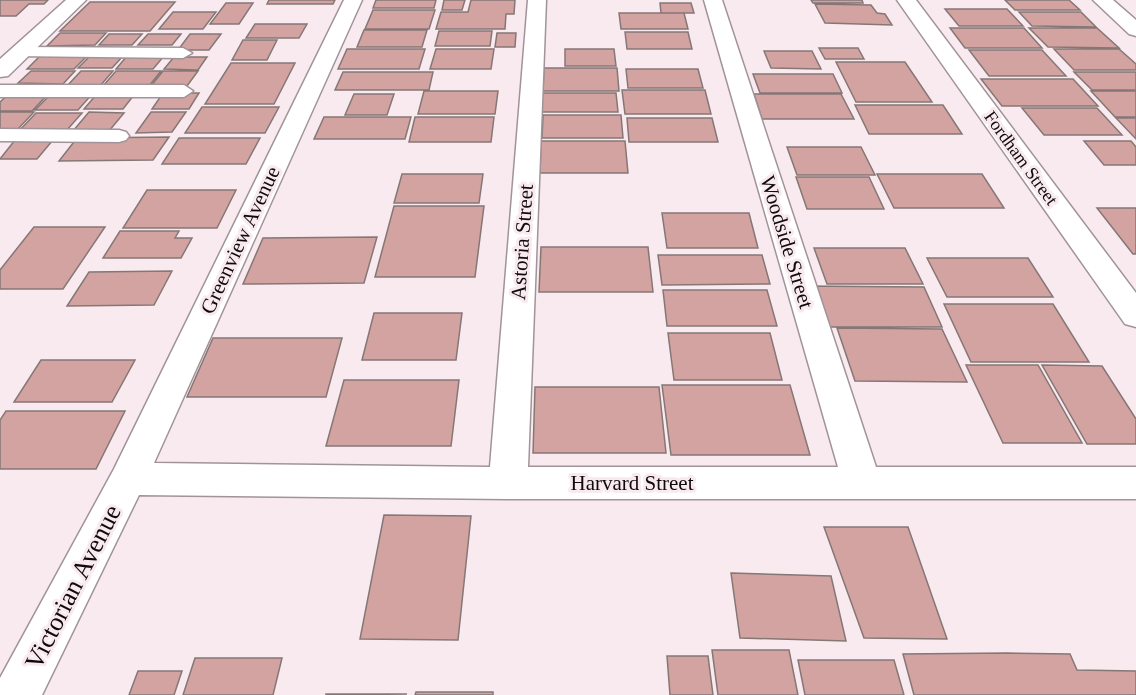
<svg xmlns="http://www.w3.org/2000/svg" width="1136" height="695" viewBox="0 0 1136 695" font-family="Georgia,serif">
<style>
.building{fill:#d2a3a0;stroke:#857776;stroke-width:1.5}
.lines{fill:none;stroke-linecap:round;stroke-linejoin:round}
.service-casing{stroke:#a19499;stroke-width:3}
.minor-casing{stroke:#a19499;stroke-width:3}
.service{fill:#fff;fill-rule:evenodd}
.minor{fill:#fff;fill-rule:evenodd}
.labels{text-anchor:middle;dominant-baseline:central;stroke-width:6;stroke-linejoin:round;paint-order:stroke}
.far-street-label{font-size:18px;fill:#0f0a0c;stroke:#f9eaf0}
.street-label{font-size:21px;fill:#0f0a0c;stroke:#f9eaf0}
.near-street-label{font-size:26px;fill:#0f0a0c;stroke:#f9eaf0}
</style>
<rect width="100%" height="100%" fill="#f9eaf0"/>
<!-- building -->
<path class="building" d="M0 0H48L44 4H29L16 16H0Z
M269 0H335L333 4H267Z
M376 0H436L434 8H373Z
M444 0H465L462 10H442Z
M471 0H515L514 14H506L505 29H436L441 12H468Z
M811 0H862L863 3H813Z
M1005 0H1069L1080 10H1015Z
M90 2H175L150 31H60Z
M226 3H253L239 24H210Z
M660 3H691L694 13H661Z
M815 4 871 5 877 13 885 14 892 25 825 23Z
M945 9H1007L1023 26H959Z
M373 10H435L429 29H365Z
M173 12H216L203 29H159Z
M1019 12H1081L1096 27 1032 26Z
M619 13H684L688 29H621Z
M255 24H307L299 38H246Z
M950 28H1024L1042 48H965Z
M1029 28H1097L1119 48 1048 47Z
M364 30H427L422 47H357Z
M439 31H492L490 46H435Z
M625 32H688L692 49H627Z
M60 33H106L95 45 47 46Z
M497 33H516L515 47H495Z
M109 34H142L132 45H99Z
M148 34H181L172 45H138Z
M190 34H221L209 50H178Z
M243 40H277L267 60H232Z
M819 48H858L864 59H825Z
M347 49H425L419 69H338Z
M436 49H494L491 69H430Z
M565 49H614L616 66H565Z
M1054 49H1119L1136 64V70H1074Z
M969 50H1042L1066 76H989Z
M764 51H812L821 69 771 68Z
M41 55H88L74 69H27Z
M90 56H123L112 68H78Z
M127 56H164L153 69H116Z
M174 57H207L198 70 164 69Z
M836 62H905L932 102H856Z
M231 63H295L274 104H205Z
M544 68H617L619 91H543Z
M626 69H698L703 88H628Z
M31 71H75L63 84 18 83Z
M81 71H113L100 86H67Z
M116 71H161L149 86H103Z
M163 71H198L187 86H151Z
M343 72H433L429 90H335Z
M1074 72H1136V90H1092Z
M753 74H833L842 93H760Z
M981 79H1073L1098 106H1002Z
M622 90H705L711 114H625Z
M424 91H498L495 114H418Z
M1091 91H1136V117H1115Z
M53 92H94L78 110H35Z
M10 93H49L32 111H0V102Z
M163 93H199L189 109H152Z
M535 93H616L618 112H534Z
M354 94H394L387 115H345Z
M754 94H841L854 119H762Z
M96 95H134L123 109H84Z
M855 105H943L962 134H869Z
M202 107H279L265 133H185Z
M1022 108H1097L1122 135H1044Z
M0 112H34L17 130H0Z
M89 112 124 113 109 131H73Z
M151 112H186L172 132 136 133Z
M36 113H82L66 131H19Z
M543 115H621L623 138H542Z
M324 117H411L405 139H314Z
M415 117H494L491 142H409Z
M627 118H712L718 142H629Z
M1116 118H1136V139Z
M169 137 153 160 59 161 77 138Z
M179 138H260L246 164H162Z
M15 140H53L37 159H0Z
M541 141H625L628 173H540Z
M1084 141H1131L1136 147V165H1104Z
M787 147H861L875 175H797Z
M402 174H483L479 203H394Z
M877 174H982L1004 208H894Z
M796 177H869L884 209H807Z
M147 190H236L217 228H123Z
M394 206H484L475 277H375Z
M1097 208H1136V254H1133Z
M662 213H749L758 248H667Z
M34 227H105L63 289H0V270Z
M120 231H179L175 238H192L181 258H103Z
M377 237 364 283 243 284 263 238Z
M541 247H648L653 292H539Z
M814 248H905L923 284H827Z
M658 255H762L770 284 662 285Z
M927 258H1028L1053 297H947Z
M172 271 154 305 67 306 89 272Z
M802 286 924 287 942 327H815Z
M663 290H767L777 326H667Z
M944 304H1053L1089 362H971Z
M374 313H462L456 360H362Z
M837 328 942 329 967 382 855 381Z
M668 333H770L782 380H674Z
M213 338H342L326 397H187Z
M41 360H135L112 402H14Z
M966 365H1038L1082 443H1003Z
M1042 365 1102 366 1136 419V444H1087Z
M344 380H459L451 446H326Z
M662 385H790L810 455H671Z
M535 387H659L666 453H533Z
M6 411H125L96 469H0V420Z
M384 515 471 516 458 640 360 639Z
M824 527H908L947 639 864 638Z
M731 573 831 576 846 641 740 638Z
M712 650H789L798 695H718Z
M1007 653 1070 654 1077 670 1136 671V695H914L903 654Z
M667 656H708L713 695H670Z
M195 658H282L273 695H183Z
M798 660H894L904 695H805Z
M138 671H182L174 695H129Z
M416 692H493V695H415Z
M326 694H407L326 695Z"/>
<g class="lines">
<!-- service casing -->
<g class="service-casing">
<path id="service" d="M20 47 183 48 192 53 183 58 14 56 11 52 14 48Z
M0 85H184L193 91 184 97H0Z
M0 129 119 130 126 132 129 136 126 140 119 142 0 141Z"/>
</g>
<!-- minor casing -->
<g class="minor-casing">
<path id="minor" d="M66 0H86L8 76 0 77V59Z
M344 0H362L154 463 490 467 528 0H546L528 467H838L704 0H722L876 467H1136V499H508L139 495 42 695H0V678L114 469Z
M897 0H916L1136 293V327L1125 324Z
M1093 0H1113L1136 20V36L1129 34Z"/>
</g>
<!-- service -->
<use href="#service" class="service"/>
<!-- minor -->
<use href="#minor" class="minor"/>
</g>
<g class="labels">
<!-- far-street labels -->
<g class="far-street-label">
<text transform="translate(1021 158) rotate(54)">Fordham Street</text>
</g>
<!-- street labels -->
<g class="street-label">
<text transform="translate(240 240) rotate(-65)">Greenview Avenue</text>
<text transform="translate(522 242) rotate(-86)">Astoria Street</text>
<text transform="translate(787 242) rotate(73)">Woodside Street</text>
<text x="632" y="483">Harvard Street</text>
</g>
<!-- near-street labels -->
<g class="near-street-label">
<text transform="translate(73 587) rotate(-63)">Victorian Avenue</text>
</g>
</g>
</svg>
